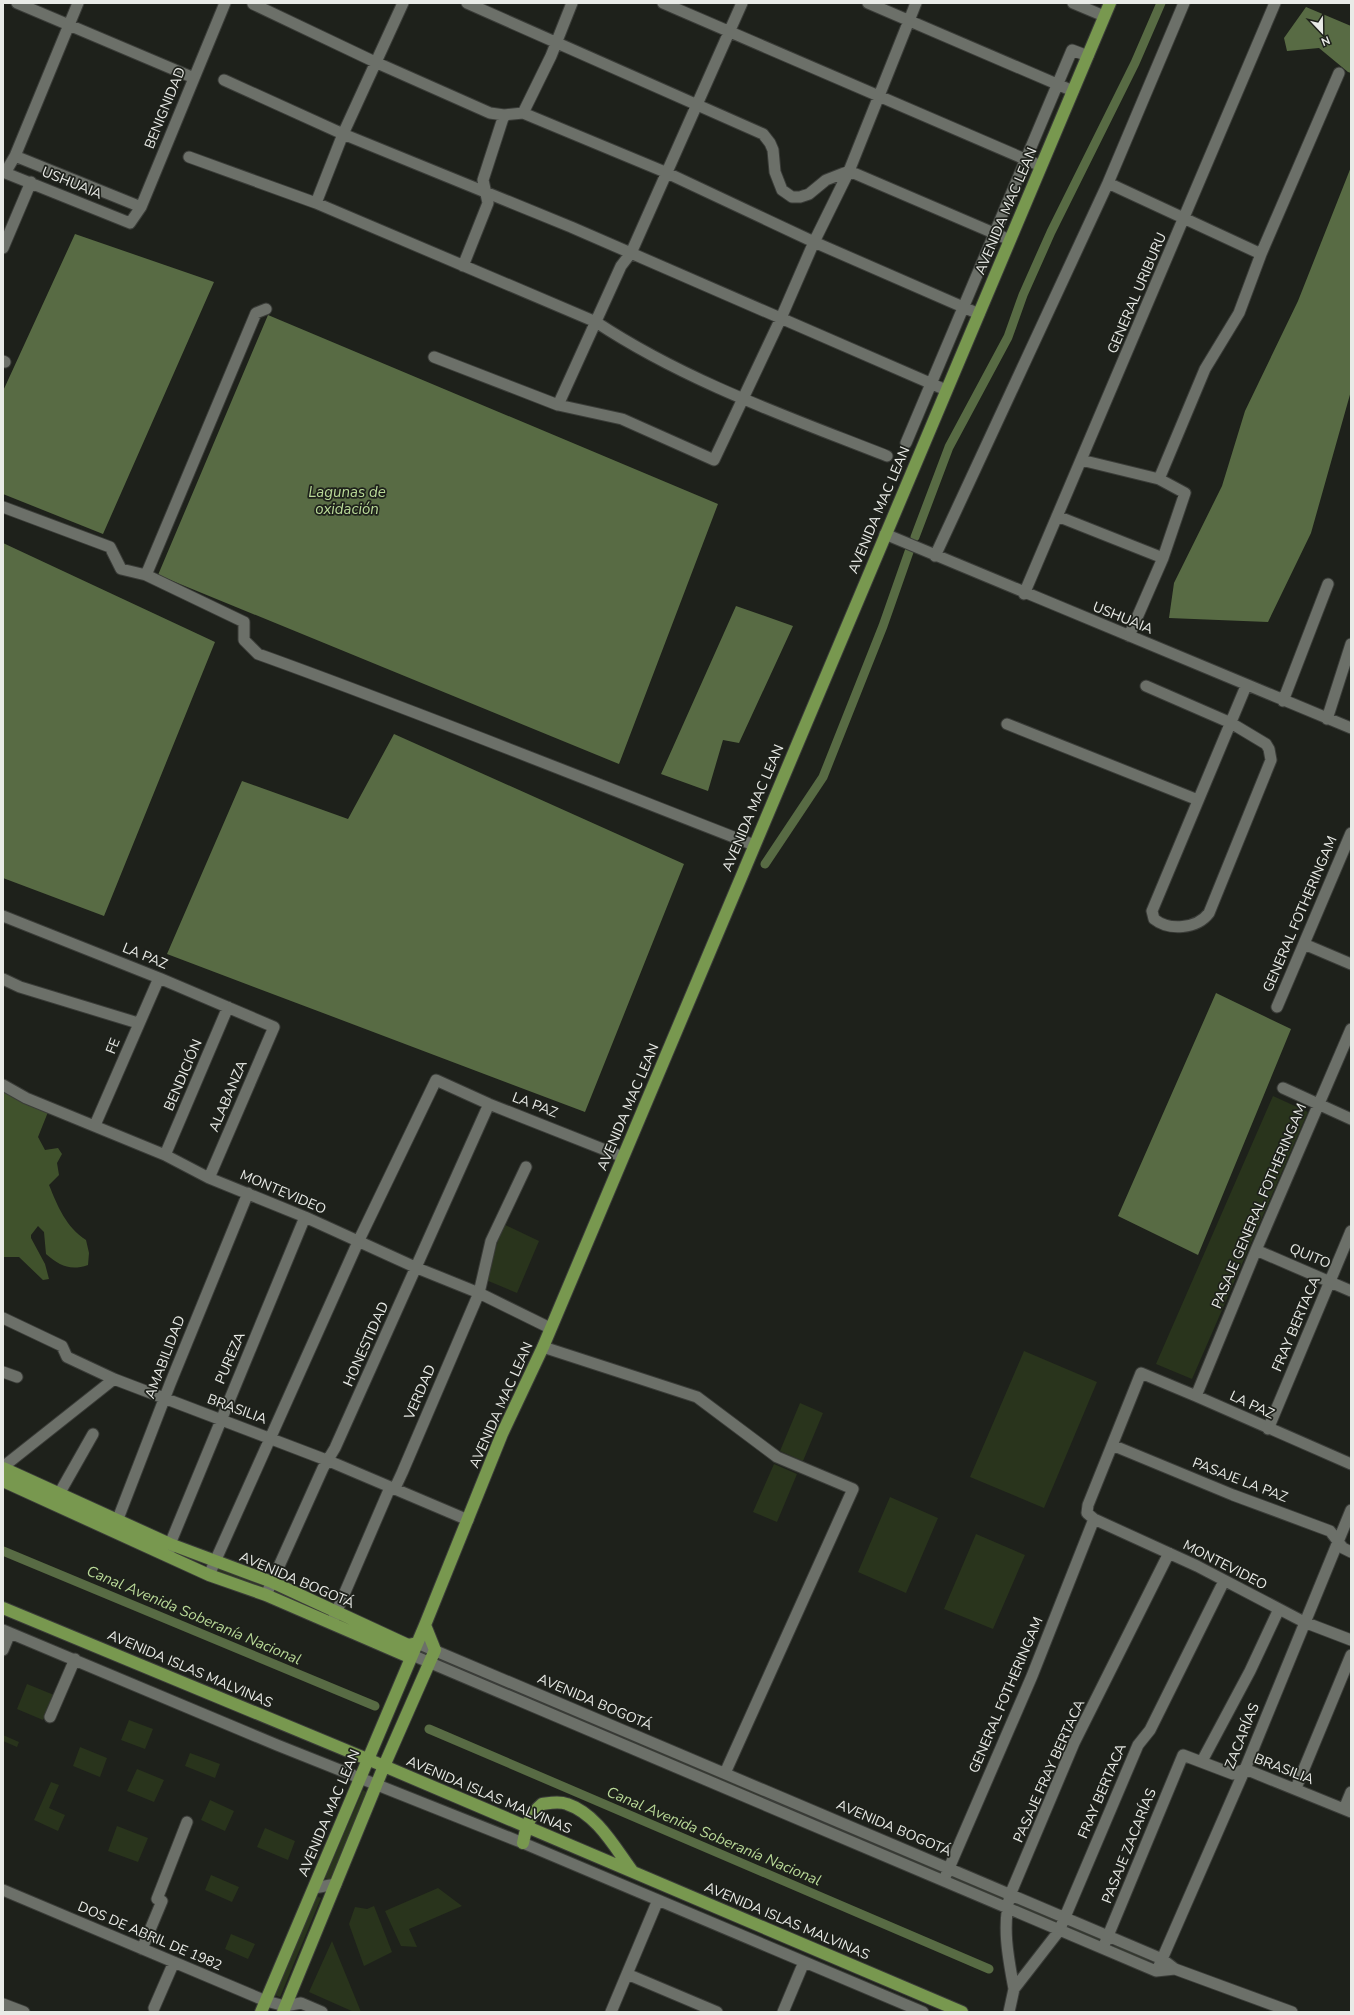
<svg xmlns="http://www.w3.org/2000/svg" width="1354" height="2015" viewBox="0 0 1354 2015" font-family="'Nunito Sans',sans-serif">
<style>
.green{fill:#29341c}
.forest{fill:#40522c}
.water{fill:#586b44}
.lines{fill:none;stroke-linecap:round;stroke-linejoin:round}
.canal{stroke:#586b44;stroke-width:9}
.minor-casing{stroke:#3a3c38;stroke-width:13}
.major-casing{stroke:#3a3c38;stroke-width:14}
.minor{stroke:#6c7069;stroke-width:11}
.major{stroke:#78984f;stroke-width:12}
.labels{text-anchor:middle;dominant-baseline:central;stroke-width:3.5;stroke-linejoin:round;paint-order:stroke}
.street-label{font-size:14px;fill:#e9ebe7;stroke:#1e211b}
.water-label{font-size:15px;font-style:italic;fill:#b9d998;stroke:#1e211b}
</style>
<rect width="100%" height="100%" fill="#1e211b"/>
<!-- green -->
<path class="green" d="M1273 1096 1308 1112 1192 1379 1156 1364Z
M503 1224 539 1241 517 1293 486 1280Z
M1024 1351 1097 1382 1044 1508 970 1477Z
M800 1403 823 1413 803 1461 780 1451Z
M774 1464 797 1474 777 1522 753 1512Z
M890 1497 938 1518 906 1593 858 1572Z
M976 1534 1025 1555 993 1629 944 1609Z
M216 1567 264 1584 263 1588 214 1571Z
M273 1587 331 1613 329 1617 272 1591Z
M448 1660 601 1727 599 1732 445 1666Z
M27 1684 54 1695 43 1720 17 1709Z
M129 1720 153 1729 145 1749 121 1740Z
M3 1735 19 1742 17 1747 3 1741Z
M626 1736 764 1793 761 1799 623 1742Z
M80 1747 107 1758 100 1777 73 1766Z
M190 1753 220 1764 215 1778 185 1766Z
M137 1769 164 1780 154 1802 127 1791Z
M51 1782 59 1785 49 1808 65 1815 58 1831 34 1820Z
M363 1790 370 1794 332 1881 325 1878Z
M210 1800 234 1811 225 1831 201 1820Z
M827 1821 942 1870 939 1877 824 1828Z
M117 1826 148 1838 138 1862 108 1851Z
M265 1828 295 1841 288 1860 257 1847Z
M211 1875 239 1887 232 1902 205 1890Z
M951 1875 1005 1898 1002 1903 949 1880Z
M438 1888 462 1906 409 1929 417 1947 401 1946 385 1911Z
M315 1896 321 1898 280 1997 275 1995Z
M1018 1901 1061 1921 1058 1927 1015 1907Z
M374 1906 392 1952 364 1966 349 1924 355 1907 367 1909Z
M1072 1925 1104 1939 1102 1945 1069 1931Z
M231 1934 255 1944 248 1959 225 1949Z
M332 1941 361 2012H354L309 1992Z
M1115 1945 1148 1959 1145 1965 1113 1951Z"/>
<!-- forest -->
<path class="forest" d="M3 1089 48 1112 38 1137 45 1150 58 1148 62 1154 57 1163 59 1175 49 1185C58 1207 66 1227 86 1240L89 1253 88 1265C70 1271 60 1266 46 1254L44 1232 38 1226 31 1235V1238L45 1264 49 1279 43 1280 19 1257H3Z"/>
<!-- water -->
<path class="water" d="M1306 7 1351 26V73L1348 72 1319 48 1287 51 1284 38Z
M1351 167V391L1311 533 1268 622 1169 618 1174 583 1222 486 1245 411 1298 301Z
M75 234 214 282 103 534 3 494V391Z
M268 315 718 504 619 764 158 575Z
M3 543 215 642 104 916 3 878Z
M736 606 793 626 739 743 723 740 708 791 661 774Z
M394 734 684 864 585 1112 167 954 242 781 348 819Z
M1216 993 1291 1029 1198 1255 1118 1216Z"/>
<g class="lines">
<!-- canal -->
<path class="canal" d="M915 537 949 447 1008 337 1023 295 1051 232 1135 63 1161 3
M765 864 823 777 883 626 910 549
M3 1551 375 1706
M429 1729 989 1969"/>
<!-- minor casing -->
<g class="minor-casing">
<path id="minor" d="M17 3 194 78
M467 3 763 134 770 143 773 150 775 172 782 190 792 197H800L809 194 826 180 849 171 1010 240
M663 3 1041 166
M868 3 1073 91
M1073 3 1104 16
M253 4 375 62 490 113 504 115 523 113 665 172 814 242 979 314
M224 80 343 134 571 227 946 390
M523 113 551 56 572 3
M15 156 141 207
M189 157 316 203 596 322C685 381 788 417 887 456
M3 172 130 223 141 207 225 3
M5 173 15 156 78 3
M1108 183 1261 254
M316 203 343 134 403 3
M3 248 31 182
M463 266 488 203 483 180 504 115
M434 357 558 405 622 419 714 460 781 318 814 242 849 171 916 3
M3 361 5 362
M558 405 621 266 631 253 742 3
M906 443 1072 50 1088 56
M1081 460 1159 479 1185 493 1163 558 1129 636
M1159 479 1205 369 1239 313 1261 254 1339 73
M3 507 110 547 121 569 146 575 256 313 266 309
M1057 516 1163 558
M885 534 1351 728
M935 556 1108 183 1184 3
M146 575 244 622V640L258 654C425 714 589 781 754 845
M1024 594 1275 3
M1146 686 1231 723 1266 744 1269 749 1271 760 1209 913C1197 929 1169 931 1154 919L1152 911C1183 836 1215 761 1246 686
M1283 701 1328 584
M1327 719 1351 644
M1007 724 1198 800
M3 916 159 978 274 1027 209 1178
M1304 944 1351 964
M3 979 20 987 138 1023
M1277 1007 1351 833
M3 1085 26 1098 165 1155 209 1178 305 1217 417 1268 479 1293 550 1328
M1283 1088 1351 1119
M95 1125 159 978
M165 1155 228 1007
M1256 1250 1351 1291
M3 1318 62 1346 67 1357 114 1379 329 1461 468 1520
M543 1347 697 1397 777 1457 853 1489 725 1773
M3 1372 17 1377
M1196 1396 1256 1250 1351 1029
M1268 1429 1351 1231
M1112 1445 1233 1495 1330 1531 1343 1548 1351 1552
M1351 1464 1196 1396 1141 1373 1088 1505 1087 1513 1094 1519 1197 1566 1304 1622 1351 1640
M3 1467 114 1379
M59 1494 93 1434
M114 1529 170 1384 248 1193
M169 1552 170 1544 305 1217
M209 1575 358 1242 436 1080 489 1104 623 1157
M266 1595 323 1468 335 1448 489 1104
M333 1620 389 1490 395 1488 402 1473 479 1293 491 1241 526 1167
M3 1630 277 1745 523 1843 923 2012
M417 1643 1162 1959 1175 1969 1292 2012
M3 1650 10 1633
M412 1655 1156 1971 1175 1969
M50 1717 75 1659
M1202 1761 1250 1671 1279 1609
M1296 1788 1351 1655
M1344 1809 1351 1792
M946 1875 1032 1676 1094 1519
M314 1888 336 1884
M3 1890 266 2001 285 2006 301 2003 322 2012
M1105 1943 1183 1755 1233 1774 1245 1769 1351 1812
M142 1949 162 1901 157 1899 187 1822
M1159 1966 1245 1769 1351 1510
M627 1974 717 2012
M1014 1989C1008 1957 1002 1927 1010 1895L1074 1743 1169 1553
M3 2004 24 2012
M154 2008 174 1962
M611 2012 658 1900
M783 2012 804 1962
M1009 2012 1014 1989 1059 1931 1138 1745 1150 1730 1224 1581"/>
</g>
<!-- major casing -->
<g class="major-casing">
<path id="major" d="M3 1468 170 1544 272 1582 408 1645 417 1643
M3 1481 209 1575 266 1595 407 1656 412 1655
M3 1608 384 1766 962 2012
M523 1843C526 1827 530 1814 542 1804 550 1803 559 1801 567 1804 597 1814 615 1848 633 1872
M261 2012 425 1625 502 1434 543 1347 1110 3
M283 2012 384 1766 435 1650 425 1625"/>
</g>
<!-- minor -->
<use href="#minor" class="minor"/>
<!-- major -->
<use href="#major" class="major"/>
</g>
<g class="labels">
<!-- street labels -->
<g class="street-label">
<text transform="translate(165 108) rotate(-68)">BENIGNIDAD</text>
<text transform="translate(72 183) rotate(22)">USHUAIA</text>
<text transform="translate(1006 211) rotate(-67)">AVENIDA MAC LEAN</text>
<text transform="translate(1137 293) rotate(-67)">GENERAL URIBURU</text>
<text transform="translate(879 510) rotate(-67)">AVENIDA MAC LEAN</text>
<text transform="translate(1123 618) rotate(22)">USHUAIA</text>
<text transform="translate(753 808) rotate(-67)">AVENIDA MAC LEAN</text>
<text transform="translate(1300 914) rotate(-67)">GENERAL FOTHERINGAM</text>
<text transform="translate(145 956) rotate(22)">LA PAZ</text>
<text transform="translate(113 1046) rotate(-68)">FE</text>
<text transform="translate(183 1075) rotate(-67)">BENDICIÓN</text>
<text transform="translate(228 1096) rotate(-67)">ALABANZA</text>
<text transform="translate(535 1105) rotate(21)">LA PAZ</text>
<text transform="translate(628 1107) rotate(-67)">AVENIDA MAC LEAN</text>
<text transform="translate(283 1192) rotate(23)">MONTEVIDEO</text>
<text transform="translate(1259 1206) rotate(-67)">PASAJE GENERAL FOTHERINGAM</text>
<text transform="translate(1310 1256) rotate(23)">QUITO</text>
<text transform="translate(1296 1324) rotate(-67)">FRAY BERTACA</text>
<text transform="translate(366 1344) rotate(-66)">HONESTIDAD</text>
<text transform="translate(165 1357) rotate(-69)">AMABILIDAD</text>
<text transform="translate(230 1358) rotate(-67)">PUREZA</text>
<text transform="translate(420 1392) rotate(-67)">VERDAD</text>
<text transform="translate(501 1405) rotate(-66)">AVENIDA MAC LEAN</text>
<text transform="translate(1252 1405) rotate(25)">LA PAZ</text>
<text transform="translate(237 1409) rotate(20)">BRASILIA</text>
<text transform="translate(1240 1480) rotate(21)">PASAJE LA PAZ</text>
<text transform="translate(1225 1565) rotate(27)">MONTEVIDEO</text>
<text transform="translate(297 1580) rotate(23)">AVENIDA BOGOTÁ</text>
<text transform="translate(190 1669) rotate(23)">AVENIDA ISLAS MALVINAS</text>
<text transform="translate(1006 1695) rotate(-67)">GENERAL FOTHERINGAM</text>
<text transform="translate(595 1702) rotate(23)">AVENIDA BOGOTÁ</text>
<text transform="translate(1242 1736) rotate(-68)">ZACARÍAS</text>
<text transform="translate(1284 1769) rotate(21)">BRASILIA</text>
<text transform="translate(1049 1771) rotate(-66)">PASAJE FRAY BERTACA</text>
<text transform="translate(1102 1791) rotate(-67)">FRAY BERTACA</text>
<text transform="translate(489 1795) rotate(23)">AVENIDA ISLAS MALVINAS</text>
<text transform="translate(329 1813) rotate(-67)">AVENIDA MAC LEAN</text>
<text transform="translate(894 1828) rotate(23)">AVENIDA BOGOTÁ</text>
<text transform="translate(1129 1846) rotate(-68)">PASAJE ZACARÍAS</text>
<text transform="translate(787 1921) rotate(23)">AVENIDA ISLAS MALVINAS</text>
<text transform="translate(150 1936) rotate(23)">DOS DE ABRIL DE 1982</text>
</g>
<!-- water labels -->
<g class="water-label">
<text x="347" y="492">Lagunas de<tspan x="347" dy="17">oxidación</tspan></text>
<text transform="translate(194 1615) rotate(23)">Canal Avenida Soberanía Nacional</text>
<text transform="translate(714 1836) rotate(23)">Canal Avenida Soberanía Nacional</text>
</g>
</g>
<!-- border -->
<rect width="1354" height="2015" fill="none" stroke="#e9ebe7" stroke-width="8"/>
<!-- north arrow -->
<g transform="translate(1322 32) rotate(158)" stroke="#1e211b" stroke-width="3" paint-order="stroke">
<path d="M0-3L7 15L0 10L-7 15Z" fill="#e9ebe7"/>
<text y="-6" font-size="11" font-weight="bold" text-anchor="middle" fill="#e9ebe7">N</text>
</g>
</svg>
